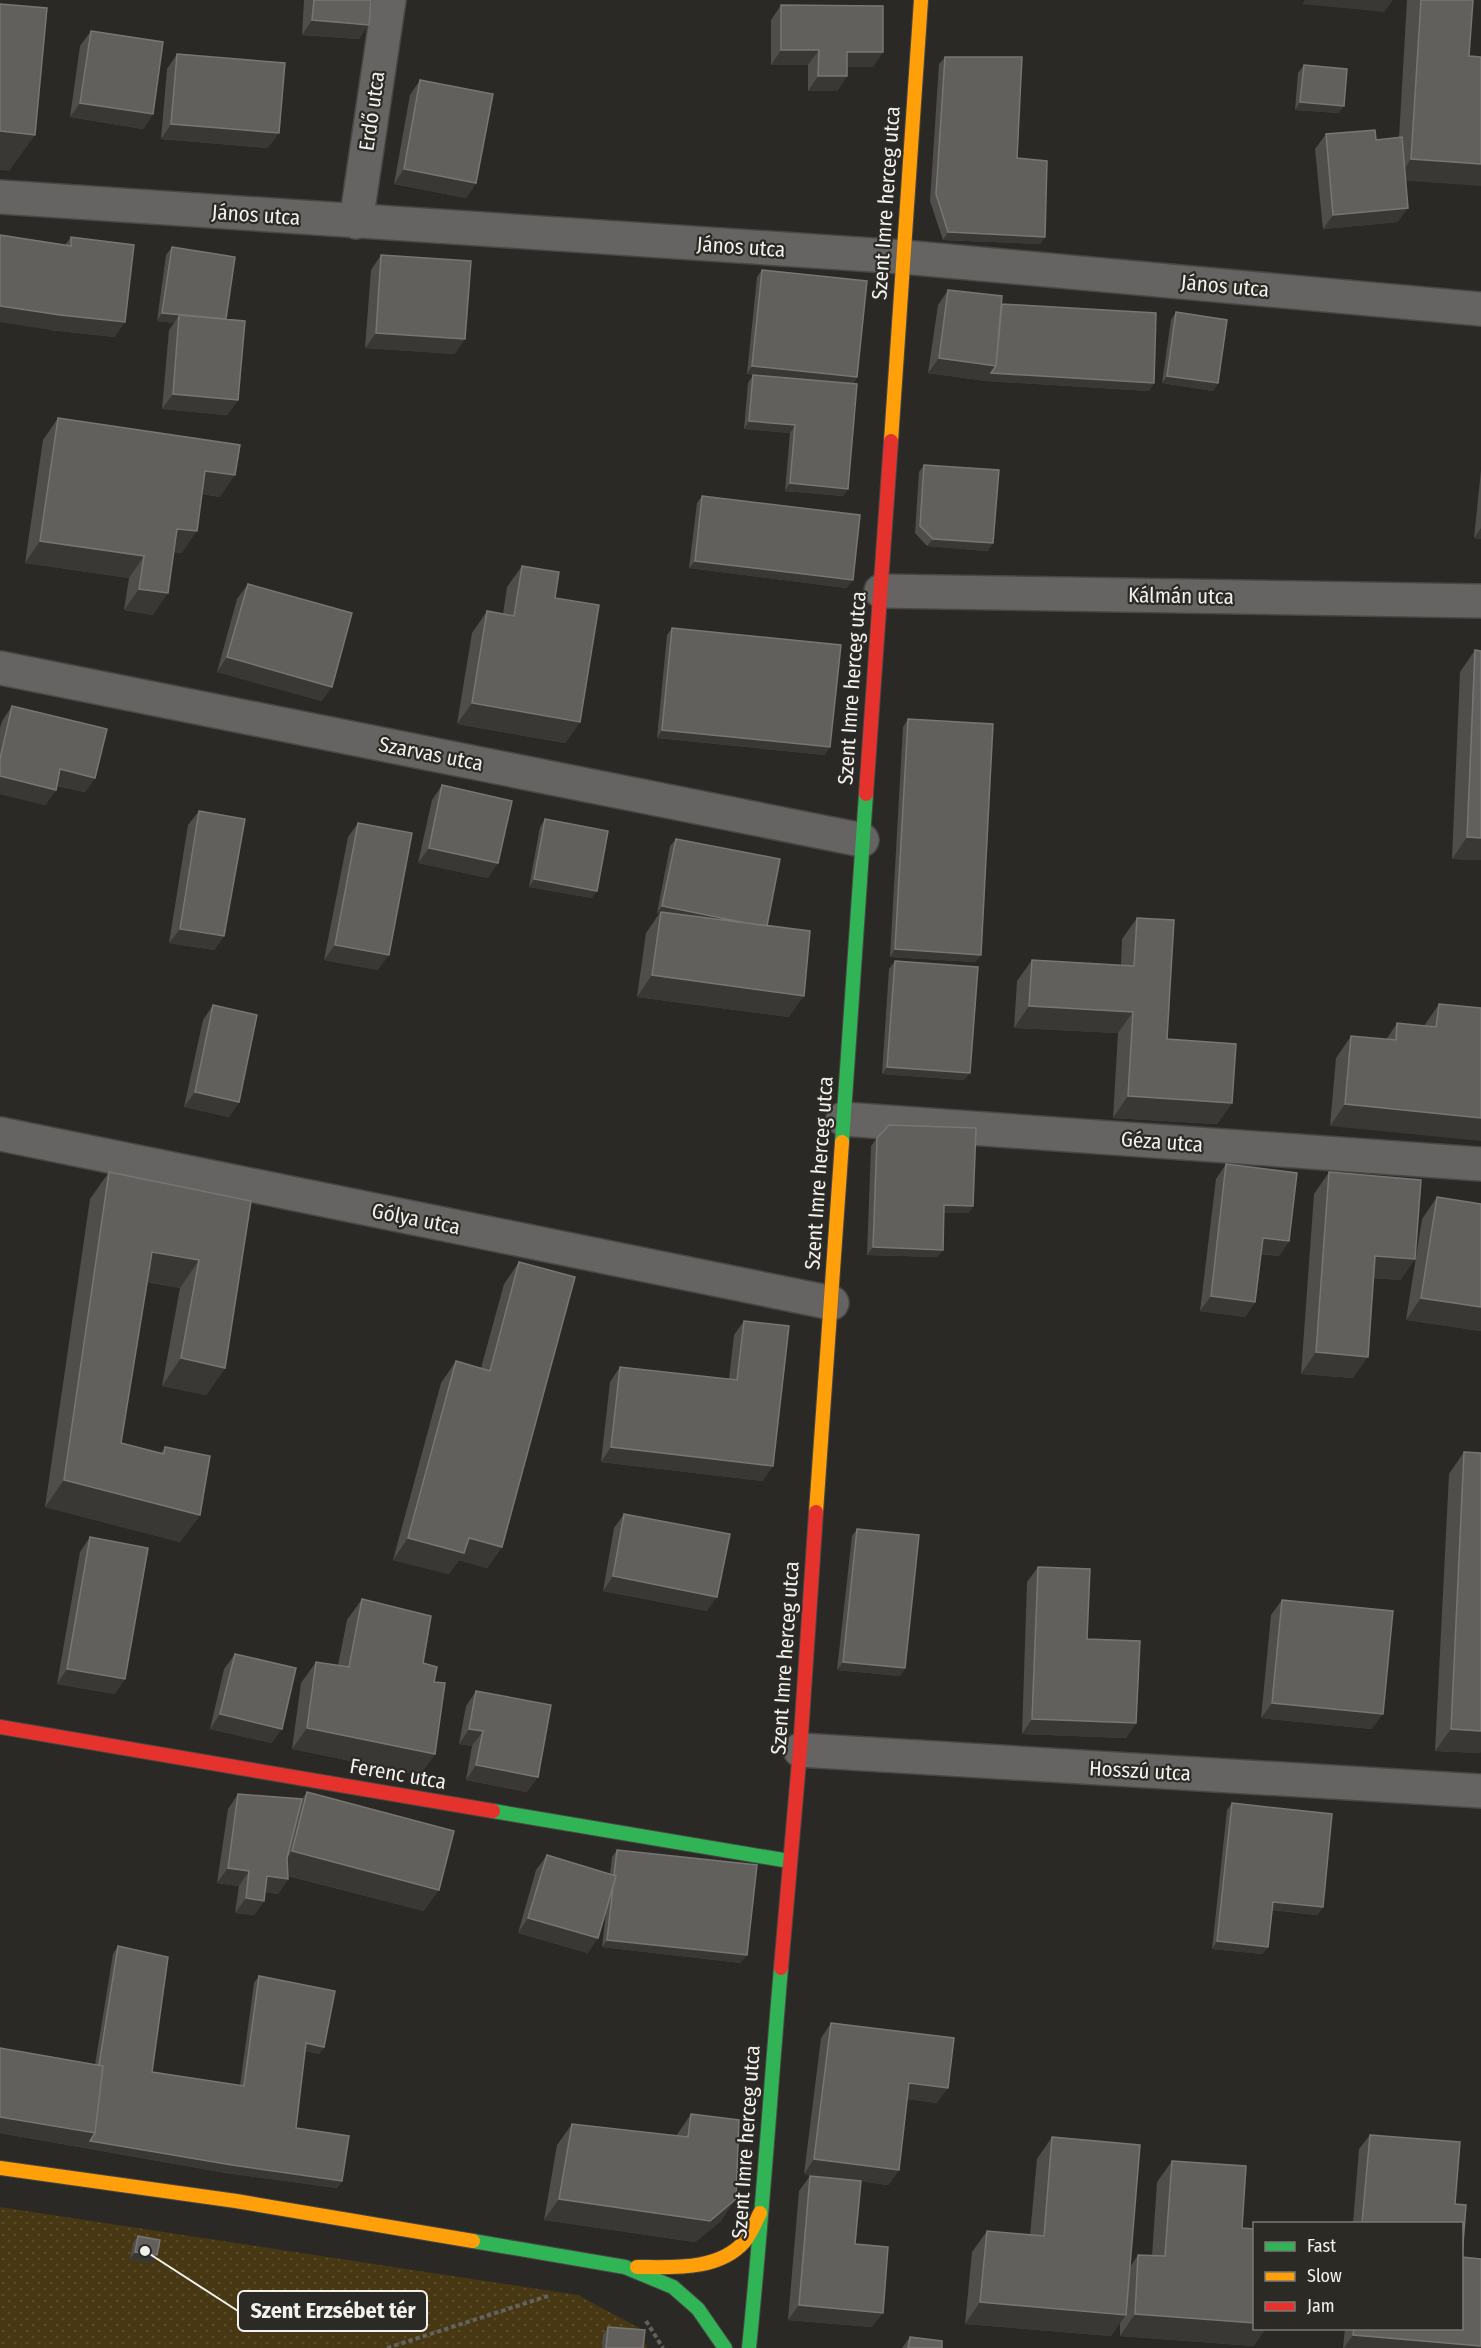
<svg xmlns="http://www.w3.org/2000/svg" width="1481" height="2348" viewBox="0 0 1481 2348" font-family="'Fira Sans Condensed',sans-serif">
<style>
.green{fill:url(#green-dots)}
.lines{fill:none;stroke-linecap:round;stroke-linejoin:round}
.street-casing{stroke:#484744;stroke-width:36}
.fast-casing{stroke:#484744;stroke-width:16}
.slow-casing{stroke:#484744;stroke-width:16}
.jam-casing{stroke:#484744;stroke-width:16}
.path{stroke:#626260;stroke-width:4;stroke-dasharray:4.5 3;stroke-linecap:butt}
.street{stroke:#656462;stroke-width:33}
.fast{stroke:#30b455;stroke-width:14}
.slow{stroke:#ff9f0a;stroke-width:14}
.jam{stroke:#e5322d;stroke-width:14}
.wall{fill:#4f4e4b}
.shaded-wall{fill:#393835}
.building{fill:#61605d;stroke:#787674;stroke-width:1.5}
.labels{text-anchor:middle;dominant-baseline:central;stroke-width:4.5;stroke-linejoin:round;paint-order:stroke}
.street-label{font-size:21px;fill:#f2f1ee;stroke:#2c2a25}
.leader{fill:none;stroke:#f2f1ee;stroke-width:2}
.callout-dot{fill:#f2f1ee;stroke:#2c2a25;stroke-width:2}
.callout{fill:#2c2a25;stroke:#f2f1ee;stroke-width:2}
.callout-label{font-size:22px;text-anchor:middle;font-weight:bold;fill:#f2f1ee}
</style>
<defs>
<pattern id="green-dots" width="8" height="8" patternUnits="userSpaceOnUse" patternTransform="scale(1.5)"><rect width="8" height="8" fill="#473813"/><path d="M2 2h.1M6 6h.1" fill="none" stroke="#594c2a" stroke-width="1.8" stroke-linecap="round"/></pattern>
</defs>
<rect width="100%" height="100%" fill="#2b2926"/>
<!-- green -->
<path class="green" d="M0 2207 578 2295 639 2328 647 2348H0Z"/>
<g class="lines">
<!-- street casing -->
<g class="street-casing">
<path id="street" d="M0 197 903 257 1481 309
M356 222 389 0
M881 591 1481 601
M0 668 862 840
M843 1119 1481 1164
M0 1134 832 1303
M800 1750 1481 1791"/>
</g>
<!-- fast casing -->
<g class="fast-casing">
<path id="fast" d="M842 1142 866 794
M493 1811 789 1861
M473 2241 625 2267 673 2287 698 2309 725 2348
M749 2348C762 2222 770 2095 781 1968"/>
</g>
<!-- slow casing -->
<g class="slow-casing">
<path id="slow" d="M891 441 921 0
M816 1512 842 1142
M0 2168 236 2201 473 2241
M637 2267C673 2267 718 2271 744 2242 751 2234 755 2223 760 2213"/>
</g>
<!-- jam casing -->
<g class="jam-casing">
<path id="jam" d="M866 794 891 441
M0 1727 493 1811
M781 1968 800 1750 816 1512"/>
</g>
<!-- path -->
<path class="path" d="M646 2321 663 2348
M387 2348 548 2296"/>
<!-- street -->
<use href="#street" class="street"/>
<!-- fast -->
<use href="#fast" class="fast"/>
<!-- slow -->
<use href="#slow" class="slow"/>
<!-- jam -->
<use href="#jam" class="jam"/>
</g>
<!-- wall -->
<path class="wall" d="M304 0H371L359 39 302 35Z
M1407 0H1473L1406 181 1398 222 1323 229 1315 149 1326 134 1376 140 1399 138Z
M781 5 873 67H847V76L837 91H808V65H771V20Z
M91 31 153 114 143 129 70 117 80 46Z
M177 54 268 148 161 139 167 69Z
M945 57 1017 158 1045 237 1040 244 943 240 930 201 939 64Z
M1304 65 1339 113 1295 110 1298 73Z
M420 80 476 183 466 198 394 184 410 95Z
M71 237 115 337 50 330 65 245Z
M172 247 226 319 238 400 227 415 162 409 169 330 174 323 157 321 166 255Z
M381 255 455 354 365 348 371 270Z
M762 270 857 377 853 384 848 489 843 496 785 491 790 433 744 429 748 383 753 375 788 378 747 374 757 277Z
M948 290 1154 383 1149 391 986 381 928 373 938 305Z
M1176 312 1218 383 1213 391 1162 383 1171 320Z
M58 418 220 497 202 494 182 553 174 552 153 615 124 610 129 578 25 563 43 440Z
M924 465 988 551 927 546 915 533 919 472Z
M1481 470V539L1474 538Z
M702 496 847 588 689 568 697 503Z
M522 566 580 722 565 743 457 724 472 633 487 611 503 614 507 587Z
M248 584 322 701 217 672 237 599Z
M672 628 825 755 657 738 667 635Z
M1475 650 1481 651V860L1452 859 1460 672Z
M12 706 95 778 85 792 57 786 56 790 45 805 0 794V728L2 721Z
M908 719 981 955 975 962 890 957 903 727Z
M442 785 488 878 418 863 432 800Z
M199 811 224 936 214 950 169 943 188 825Z
M545 819 592 898 529 887 540 827Z
M358 823 378 970 324 960 348 837Z
M676 839 767 926 789 1017 637 997 646 933 659 914 657 913 670 846Z
M1137 918 1167 1039 1232 1103 1217 1124 1113 1118 1118 1033 1014 1028 1017 981 1032 960 1121 965 1122 939Z
M895 961 964 1080 882 1074 889 969Z
M1439 1004 1481 1008 1330 1126 1336 1058 1351 1036 1386 1040 1397 1023 1424 1026Z
M213 1005 239 1102 229 1117 184 1107 203 1020Z
M877 1138 973 1206 968 1213H944L943 1250 937 1257 867 1255 871 1146Z
M1226 1164 1289 1241 1279 1256 1261 1254 1255 1302 1245 1317 1200 1311 1216 1179Z
M109 1172 251 1201 225 1368 206 1395 162 1386 180 1288 147 1282 121 1443 161 1453 165 1447 200 1515 180 1542 45 1507 90 1199Z
M1329 1172 1415 1259 1400 1280 1373 1278 1353 1378 1301 1374 1314 1194Z
M1437 1197 1481 1204V1331L1406 1320 1422 1219Z
M519 1262 502 1547 487 1568 459 1560 449 1574 393 1560 441 1383 456 1361 481 1368 504 1284Z
M744 1321 763 1481 601 1462 610 1382 620 1367 729 1379 734 1335Z
M1464 1452 1480 1753 1435 1751 1449 1474Z
M624 1514 707 1611 603 1591 614 1528Z
M857 1529 905 1668 900 1676 837 1670 852 1536Z
M90 1537 115 1694 57 1684 80 1552Z
M1038 1567 1136 1723 1126 1738 1022 1734 1027 1582Z
M362 1599 423 1663 434 1682 435 1754 420 1775 292 1749 301 1683 316 1662 338 1665 347 1620Z
M1282 1600 1372 1729 1261 1718 1271 1615Z
M235 1654 272 1743 210 1729 224 1669Z
M476 1691 527 1792 466 1780 472 1746 459 1744 466 1706Z
M307 1792 424 1911 288 1876V1879L278 1894 265 1892 264 1901 254 1915 235 1913 239 1886 217 1883 228 1809 238 1794 302 1799Z
M1232 1803 1323 1907 1317 1915 1272 1910 1268 1947 1262 1954 1212 1949 1227 1810Z
M617 1850 741 1963 602 1947 606 1912 588 1953 518 1933 536 1870 547 1855 610 1874 612 1857Z
M118 1946 152 2072 240 2086 254 1983 259 1976 324 2047 319 2054 305 2051 296 2128 342 2181 337 2188 226 2173 0 2133V2048L95 2065 113 1954Z
M831 2023 937 2103 907 2099 899 2170 888 2185 861 2181 855 2244 872 2327 788 2320 799 2191 810 2176 848 2180 804 2174 821 2038Z
M691 2114 721 2221 695 2242 544 2220 557 2145 572 2124 676 2136Z
M1370 2135 1460 2142 1455 2204 1466 2205 1462 2257 1481 2259V2348H1343L1345 2328H1461V2223H1353L1359 2149Z
M1052 2137 1130 2267 1138 2255 1152 2256 1157 2182 1172 2161 1242 2228 1254 2346 1120 2336V2322L1111 2336 965 2324 972 2252 987 2231 1030 2235 1037 2159Z
M138 2236 152 2263 130 2259 133 2243Z
M608 2327 643 2348H602L603 2335Z
M910 2337 942 2348H902Z"/>
<!-- shaded-wall -->
<path class="shaded-wall" d="M1305 0H1393L1384 12 1302 4Z
M312 20 369 25 359 39 302 35Z
M781 50H819L808 65H771Z
M847 52H883L873 67H837Z
M818 76H847L837 91H808Z
M1300 102 1344 106 1339 113 1295 110Z
M80 103 153 114 143 129 70 117Z
M171 124 279 133 268 148 161 139Z
M0 131 35 135 9 171 0 170Z
M1411 159 1481 164V186L1396 180Z
M404 169 476 183 466 198 394 184Z
M1408 208 1398 222 1323 229 1333 215Z
M948 232 1045 237 1040 244 943 240Z
M0 306 125 322 115 337 50 330 0 322Z
M162 313 179 315 174 323 157 321Z
M376 333 465 339 455 354 365 348Z
M939 358 1154 383 1149 391 986 381 928 373Z
M752 366 857 377 852 385 747 374Z
M1167 376 1218 383 1213 391 1162 383Z
M173 394 238 400 227 415 162 409Z
M749 421 795 425 790 433 744 429Z
M205 471 235 475 220 497 190 492Z
M790 483 848 489 843 496 785 491Z
M1481 528V539L1474 538Z
M177 529 197 531 182 553 162 550Z
M933 539 993 543 988 551 927 546Z
M40 541 144 556 129 578 25 563Z
M695 561 853 580 847 588 689 568Z
M139 589 168 593 153 615 124 610Z
M227 657 332 687 322 701 217 672Z
M472 703 580 722 565 743 457 724Z
M662 730 830 747 825 755 657 738Z
M60 769 95 778 85 792 50 784Z
M0 776 56 790 45 805 0 794Z
M1467 837 1481 838V860L1452 859Z
M429 848 498 863 488 878 418 863Z
M534 879 597 891 592 898 529 887Z
M662 906 767 927 661 912 659 914 657 913Z
M180 929 224 936 214 950 169 943Z
M335 945 389 955 378 970 324 960Z
M895 949 981 955 975 962 890 957Z
M652 975 804 996 789 1017 637 997Z
M1029 1006 1133 1012 1118 1033 1014 1028Z
M887 1067 970 1073 964 1080 882 1074Z
M195 1092 239 1102 229 1117 184 1107Z
M1128 1096 1232 1103 1217 1124 1113 1118Z
M1345 1104 1481 1118V1141L1330 1126Z
M944 1205 973 1206 968 1213H939Z
M1263 1238 1289 1241 1279 1256 1253 1252Z
M873 1247 943 1250 937 1257 867 1255Z
M152 1252 199 1260 180 1288 133 1279Z
M1375 1256 1415 1259 1400 1280 1360 1277Z
M1211 1296 1255 1302 1245 1317 1200 1311Z
M1421 1298 1481 1307V1331L1406 1320Z
M1316 1352 1368 1357 1353 1378 1301 1374Z
M181 1358 225 1368 206 1395 162 1386Z
M611 1447 773 1466 763 1481 601 1462Z
M64 1480 200 1515 180 1542 45 1507Z
M408 1538H469L502 1547 487 1568 459 1560 449 1574 393 1560Z
M613 1576 717 1597 707 1611 603 1591Z
M843 1662 905 1668 900 1676 837 1670Z
M67 1669 125 1679 115 1694 57 1684Z
M1272 1703 1383 1714 1372 1729 1261 1718Z
M220 1714 282 1729 272 1743 210 1729Z
M1032 1719 1136 1723 1126 1738 1022 1734Z
M307 1728 435 1754 420 1775 292 1749Z
M469 1729 483 1731 472 1746 459 1744Z
M1451 1729 1481 1731V1752L1480 1753 1435 1751Z
M476 1765 538 1777 527 1792 466 1780Z
M292 1851 439 1890 424 1911 277 1873Z
M228 1868 249 1871 239 1886 217 1883Z
M267 1876 288 1879 278 1894 257 1891Z
M246 1898 264 1901 254 1915 235 1913Z
M1273 1902 1323 1907 1317 1915 1267 1909Z
M528 1918 598 1938 588 1953 518 1933Z
M607 1940 747 1955 741 1963 602 1947Z
M1217 1941 1268 1947 1262 1954 1212 1949Z
M306 2043 324 2047 319 2054 300 2050Z
M909 2083 948 2088 937 2103 898 2098Z
M0 2117 95 2133 85 2148 0 2133Z
M90 2141 342 2181 337 2188 226 2173 85 2148Z
M814 2159 899 2170 888 2185 804 2174Z
M559 2199H736L721 2221 695 2242 544 2220Z
M135 2252 157 2255 152 2263 130 2259Z
M980 2302 1126 2315 1111 2336 965 2324Z
M799 2305 883 2313 872 2327 788 2320Z
M1135 2314 1254 2323V2328H1266L1254 2346 1120 2336Z
M1353 2335 1481 2346V2348H1344Z"/>
<!-- building -->
<path class="building" d="M314 0H371L369 25 312 20Z
M1421 0H1473L1469 56 1481 57V164L1411 159Z
M0 4 47 8 35 135 0 131Z
M781 5 883 6V52H847V76H818L819 50H781Z
M91 31 163 42 153 114 80 103Z
M177 54 285 63 279 133 171 124Z
M945 57H1022L1017 158 1047 161 1045 237 948 232 936 194Z
M1304 65 1347 69 1344 106 1300 102Z
M420 80 493 94 476 183 404 169Z
M1375 130 1376 140 1402 137 1408 208 1333 215 1326 134Z
M0 235 71 246V237L134 245 125 322 60 315 0 306Z
M172 247 235 257 226 319 162 313Z
M381 255 471 261 465 339 376 333Z
M762 270 867 281 857 377 752 366Z
M948 290 1002 296 996 366 939 358Z
M1002 304 1156 313 1154 383 991 373 996 366Z
M1176 312 1227 320 1218 383 1167 376Z
M179 315 245 321 238 400 173 394Z
M753 375 857 384 848 489 790 483 795 425 749 421Z
M58 418 240 445 235 475 205 471 197 531 177 529 168 593 139 589 144 556 40 541Z
M924 465 999 470 993 543 933 539 920 526Z
M702 496 860 515 853 580 695 561Z
M522 566 559 572 555 598 599 605 580 722 472 703 487 611 514 616Z
M248 584 352 613 332 687 227 657Z
M672 628 841 645 830 747 662 730Z
M1475 650 1481 651V838L1467 837Z
M12 706 107 729 95 778 60 769 56 790 0 776V759Z
M908 719 993 724 981 955 895 949Z
M442 785 512 801 498 863 429 848Z
M199 811 245 819 224 936 180 929Z
M545 819 608 831 597 891 534 879Z
M358 823 412 833 389 955 335 945Z
M676 839 780 859 767 926 746 923 662 906Z
M661 912 810 931 804 996 652 975Z
M1137 918 1174 920 1167 1039 1236 1044 1232 1103 1128 1096 1133 1012 1029 1006 1032 960 1134 966Z
M895 961 978 967 970 1073 887 1067Z
M1439 1004 1481 1008V1118L1345 1104 1351 1036 1396 1040 1397 1023 1436 1027Z
M213 1005 257 1015 239 1102 195 1092Z
M889 1125 976 1128 973 1206 944 1205 943 1250 873 1247 877 1138Z
M1226 1164 1297 1173 1289 1241 1263 1238 1255 1302 1211 1296Z
M109 1172 251 1201 225 1368 181 1358 199 1260 152 1252 121 1443 164 1454 165 1447 210 1456 200 1515 64 1480Z
M1329 1172 1421 1180 1415 1259 1375 1256 1368 1357 1316 1352Z
M1437 1197 1481 1204V1307L1421 1298Z
M519 1262 575 1277 502 1547 469 1538 464 1553 408 1538 456 1361 490 1371Z
M744 1321 789 1326 773 1466 611 1447 620 1367 737 1380Z
M1464 1452 1481 1453V1731L1451 1729Z
M624 1514 730 1534 717 1597 613 1576Z
M857 1529 919 1535 905 1668 843 1662Z
M90 1537 148 1548 125 1679 67 1669Z
M1038 1567 1090 1569 1087 1639 1140 1641 1136 1723 1032 1719Z
M362 1599 431 1616 423 1663 437 1667 434 1682 445 1683 435 1754 307 1728 316 1662 349 1667Z
M1282 1600 1393 1611 1383 1714 1272 1703Z
M235 1654 296 1668 282 1729 220 1714Z
M476 1691 551 1705 538 1777 476 1765 483 1731 469 1729Z
M307 1792 454 1831 439 1890 292 1851Z
M238 1794 302 1799 287 1858 288 1879 267 1876 264 1901 246 1898 249 1871 228 1868Z
M1232 1803 1332 1814 1323 1907 1273 1902 1268 1947 1217 1941Z
M617 1850 757 1865 747 1955 607 1940 613 1887 616 1876 614 1875Z
M547 1855 616 1876 598 1938 528 1918Z
M118 1946 168 1957 152 2072 244 2086 259 1976 335 1991 324 2047 306 2043 296 2128 349 2136 342 2181 232 2165 90 2141 95 2133 103 2066 99 2065Z
M831 2023 954 2038 948 2088 909 2083 899 2170 814 2159Z
M0 2048 103 2066 95 2133 0 2117Z
M691 2114 739 2120 736 2199 710 2221 559 2199 572 2124 688 2137Z
M1370 2135 1460 2142 1455 2204 1466 2205 1462 2257 1481 2259V2346L1353 2335 1354 2328H1461V2223H1362Z
M1052 2137 1140 2145 1126 2315 980 2302 987 2231 1044 2236Z
M1172 2161 1246 2166 1242 2228 1254 2229V2323L1135 2314 1138 2255 1165 2256Z
M810 2176 861 2181 855 2244 888 2247 883 2313 799 2305Z
M138 2236 160 2240 157 2255 135 2252Z
M608 2327 645 2330 643 2348H606Z
M910 2337 942 2341V2348H908Z"/>
<g class="labels">
<!-- street labels -->
<g class="street-label">
<text transform="translate(372 111) rotate(-82)">Erdő utca</text>
<text transform="translate(886 203) rotate(-86)">Szent Imre herceg utca</text>
<text transform="translate(256 215) rotate(4)">János utca</text>
<text transform="translate(741 247) rotate(4)">János utca</text>
<text transform="translate(1225 286) rotate(5)">János utca</text>
<text transform="translate(1181 596) rotate(1)">Kálmán utca</text>
<text transform="translate(852 688) rotate(-86)">Szent Imre herceg utca</text>
<text transform="translate(431 754) rotate(11)">Szarvas utca</text>
<text transform="translate(1162 1142) rotate(4)">Géza utca</text>
<text transform="translate(819 1173) rotate(-86)">Szent Imre herceg utca</text>
<text transform="translate(416 1219) rotate(11)">Gólya utca</text>
<text transform="translate(785 1658) rotate(-86)">Szent Imre herceg utca</text>
<text transform="translate(1140 1771) rotate(3)">Hosszú utca</text>
<text transform="translate(398 1774) rotate(10)">Ferenc utca</text>
<text transform="translate(746 2142) rotate(-86)">Szent Imre herceg utca</text>
</g>
</g>
<!-- callouts -->
<path class="leader" d="M145 2251L238 2311"/>
<circle class="callout-dot" cx="145" cy="2251" r="6"/>
<rect class="callout" x="238" y="2291" width="189" height="40" rx="6"/>
<g class="callout-label">
<text x="333" y="2318">Szent Erzsébet tér</text>
</g>
<!-- legend -->
<rect x="1253" y="2222" width="210" height="108" fill="#2c2a25" stroke="#7b7a75" stroke-width="1.5"/>
<rect x="1265" y="2242" width="30" height="9" fill="#30b455" stroke="#7b7a75" stroke-width="1.5"/>
<text x="1307" y="2252" font-size="18" fill="#f2f1ee">Fast</text>
<rect x="1265" y="2272" width="30" height="9" fill="#ff9f0a" stroke="#7b7a75" stroke-width="1.5"/>
<text x="1307" y="2282" font-size="18" fill="#f2f1ee">Slow</text>
<rect x="1265" y="2302" width="30" height="9" fill="#e5322d" stroke="#7b7a75" stroke-width="1.5"/>
<text x="1307" y="2312" font-size="18" fill="#f2f1ee">Jam</text>
</svg>
